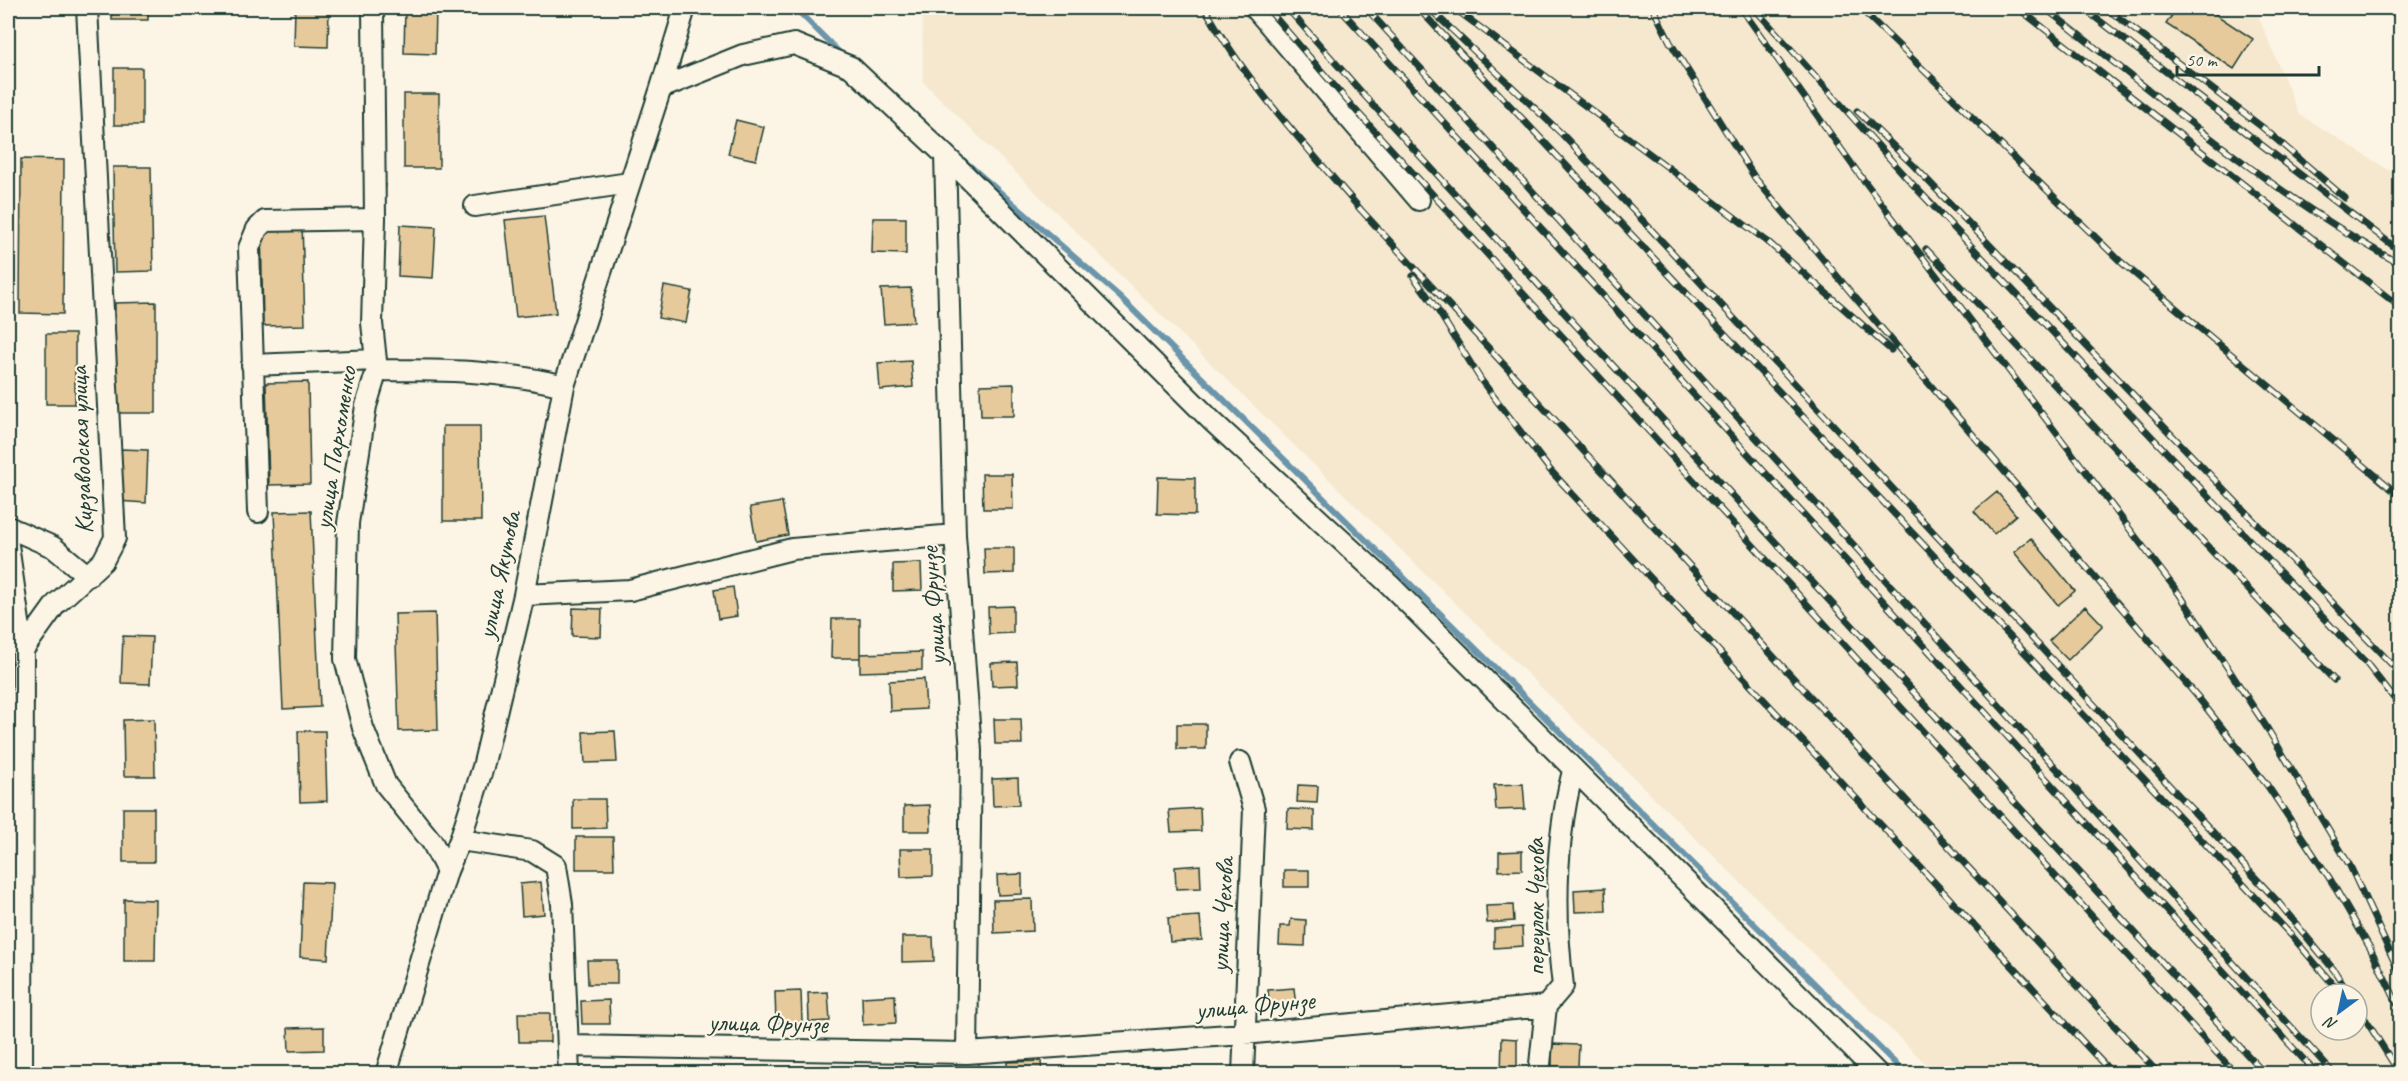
<svg xmlns="http://www.w3.org/2000/svg" width="2408" height="1081" viewBox="0 0 2408 1081" font-family="Caveat,sans-serif">
<style>
.built{fill:#f6e8cf;fill-rule:evenodd}
.lines{fill:none;stroke-linecap:round;stroke-linejoin:round}
.stream{stroke:#6b95ab;stroke-width:6}
.building{fill:#e7ca9b;stroke:#1f3d34;stroke-width:1.5}
.minor-casing{stroke:#1f3d34;stroke-width:24}
.minor{stroke:#fcf5e5;stroke-width:20}
.rail-casing{stroke:#1f3d34;stroke-width:7}
.rail{stroke:#fcf5e5;stroke-width:4.5;stroke-dasharray:14;stroke-linecap:butt}
.labels{text-anchor:middle;dominant-baseline:central;stroke-width:4.5;stroke-linejoin:round;paint-order:stroke}
.street-label{font-size:26px;fill:#1f3d34;stroke:#fcf5e5}
</style>
<rect width="100%" height="100%" fill="#fcf5e5"/>
<filter id="ink" filterUnits="userSpaceOnUse"><feTurbulence type="fractalNoise" baseFrequency=".0167" numOctaves="2"/><feDisplacementMap in="SourceGraphic" scale="12" xChannelSelector="R" yChannelSelector="G"/><feConvolveMatrix kernelMatrix="1 2 1 2 8 2 1 2 1" color-interpolation-filters="sRGB"/></filter>
<g filter="url(#ink)">
<!-- built -->
<path class="built" d="M922 8H2255L2299 114 2400 177V1073H1935L923 82ZM2321 994H2357V1030H2321Z"/>
<g class="lines">
<!-- stream -->
<path class="stream" d="M795 8 843 56
M962 159 1119 296 1906 1074"/>
</g>
<!-- building -->
<path class="building" d="M112 8H148V20H112Z
M295 8H329L328 47 294 46Z
M405 8H436L435 54 404 53Z
M2177 8H2206L2253 39 2234 69 2166 24Z
M114 68H142V125H114Z
M404 94H439V168H404Z
M736 120 764 127 756 160 728 154Z
M21 159 64 160 63 314 20 313Z
M113 167H151L153 271 115 272Z
M544 216 556 313 516 317 505 220Z
M873 218H906V254L872 253Z
M302 222 305 325 263 326 261 223Z
M400 225 436 227 433 278 398 276Z
M664 286 692 291 686 323 658 318Z
M911 288 914 322 884 324 881 289Z
M156 302V413H115V303Z
M46 334H75V404H46Z
M911 361 913 387 880 390 878 363Z
M308 382 310 484 269 485 266 383Z
M1014 384V416H981L980 385Z
M443 426H480L481 521H443Z
M120 449 148 450 146 503 117 501Z
M982 474H1012L1013 509H983Z
M1158 477 1195 478V515L1157 514Z
M1997 492 2016 515 1994 534 1974 511Z
M782 502 788 535 756 541 750 507Z
M311 511 320 707 283 709 274 512Z
M2031 538 2075 591 2058 605 2014 552Z
M984 548H1014V573L985 574Z
M921 563 922 590 893 591V564Z
M733 587 737 616 718 619 714 590Z
M1013 606V633L989 634 988 607Z
M2085 606 2103 625 2068 660 2049 641Z
M573 608 602 609 601 637 572 636Z
M435 613 438 730 399 731 395 614Z
M832 619H860V658H831Z
M123 636 152 637 150 684 121 683Z
M922 652V670L860 672V654Z
M1017 662 1018 685 992 686 991 663Z
M924 679 926 709 890 711 889 681Z
M154 719 155 776H124L123 720Z
M994 719H1021L1022 744H995Z
M1177 724H1206V749H1177Z
M298 731H325L327 801 300 802Z
M615 731 617 762 585 763 583 732Z
M1018 778 1019 805 993 806 992 779Z
M1523 784 1525 809 1496 810 1494 785Z
M1298 785 1318 786 1317 803 1297 802Z
M573 799H605L606 828 573 829Z
M930 805 931 831H904V806Z
M123 808H154V862H123Z
M1200 808 1201 831 1171 832 1169 810Z
M1288 809 1314 810V830L1287 829Z
M576 837H613L614 869H576Z
M900 849H933V876L901 877Z
M1522 851V870L1499 871V852Z
M1200 865 1201 888 1176 889 1175 867Z
M1284 870H1309V887H1284Z
M1022 874V894L998 895 997 875Z
M303 882 332 883 328 959 300 957Z
M541 882 544 914 522 916 520 884Z
M1605 888 1606 911 1575 912 1574 890Z
M124 899 156 900 155 961H124Z
M1032 899 1033 931 994 933 993 900Z
M1513 905 1514 921 1487 923 1486 906Z
M1200 916 1202 940 1170 942 1168 918Z
M1291 919 1306 920 1305 946 1279 945 1280 926H1290Z
M1522 927 1523 946 1494 948V929Z
M902 937H933L934 961 902 962Z
M587 960H617V984H588Z
M1294 988 1296 1008 1270 1009 1268 990Z
M801 991 802 1022 776 1023 775 992Z
M828 992 830 1021 809 1022 808 993Z
M895 995 896 1023 863 1025 862 997Z
M609 1000 610 1024H582L581 1001Z
M518 1013H550V1042H519Z
M324 1027V1050L289 1051 288 1028Z
M1502 1038 1517 1039V1074H1501Z
M1552 1044 1579 1045 1578 1067 1552 1066Z
M1041 1061 1042 1074H1007V1062Z
M978 1063V1074H956L955 1064Z"/>
<g class="lines">
<!-- minor casing -->
<g class="minor-casing">
<path id="minor" d="M373 8 375 219 372 323 377 370 366 406 348 523 345 659 363 728 386 785 432 842 447 871
M1255 8 1419 200
M661 88 743 55 794 44 851 67 945 155 1213 422 1390 585 1878 1074
M945 155 955 535 971 751 967 1053
M475 206 629 183
M252 365 376 360
M377 370C441 370 502 370 564 386
M258 512 249 248 257 229 265 221 375 219
M8 527 53 547 88 576
M8 545 23 650
M524 595 630 590 792 549 955 535
M1240 762 1254 809 1243 1074
M460 840 532 851 556 866 562 904 569 1074
M568 1046 967 1053 1244 1034 1546 1006
M22 1074 23 650 56 604 103 561 115 538 87 8
M386 1074 447 871 460 840 483 767 524 595 564 386 661 88 685 8
M1539 1074 1546 1006 1563 986C1554 914 1555 841 1573 771"/>
</g>
<!-- minor -->
<use href="#minor" class="minor"/>
<!-- rail casing -->
<g class="rail-casing">
<path id="rail" d="M1205 8C1246 83 1306 146 1361 210L2159 1074
M1267 8 1350 104 2236 1074
M1287 8 1364 95 2265 1074
M1339 8 2317 1074
M1366 8 2334 1074
M1418 8 2291 935 2341 994
M1454 8 1768 242 1891 350
M1653 8 1670 42 1755 178 1853 295 2197 696 2267 785 2330 879 2370 948 2400 1009
M1741 8 1856 170 2180 595 2267 728 2350 866 2400 974
M1754 8 1918 190 2367 664 2400 706
M1860 8 2121 262 2400 496
M2018 8 2400 307
M2045 8C2159 97 2272 194 2400 264
M2083 8 2400 251
M2106 8 2262 127 2345 198
M1430 9 1562 134 2278 902 2334 970 2347 991
M1857 111 1913 165 2400 673
M1926 249 2334 680
M1413 276 1437 309 1481 380 1550 470 2113 1074
M2357 1006 2400 1074"/>
</g>
<!-- rail -->
<use href="#rail" class="rail"/>
</g>
</g>
<g class="labels">
<!-- street labels -->
<g class="street-label">
<text transform="translate(335 448) rotate(-81)">улица Пархоменко</text>
<text transform="translate(81 450) rotate(-92)">Кирзаводская улица</text>
<text transform="translate(499 575) rotate(-78)">улица Якутова</text>
<text transform="translate(933 606) rotate(-94)">улица Фрунзе</text>
<text transform="translate(1535 907) rotate(-90)">переулок Чехова</text>
<text transform="translate(1222 915) rotate(-87)">улица Чехова</text>
<text transform="translate(1255 1005) rotate(-5)">улица Фрунзе</text>
<text transform="translate(768 1023) rotate(1)">улица Фрунзе</text>
</g>
</g>
<!-- margin -->
<rect width="2408" height="1081" fill="none" stroke="#fcf5e5" stroke-width="30"/>
<rect x="15" y="15" width="2378" height="1051" fill="none" stroke="#1f3d34" stroke-width="2" filter="url(#ink)"/>
<!-- north arrow -->
<g transform="translate(2339 1012) rotate(213)"><circle r="28" fill="#fcf5e5" stroke="#a4ab9e" stroke-width="1.5"/>
<path d="M0-4.5L10 22L0 15L-10 22Z" fill="#1f6fb2"/>
<text y="-9" font-size="16" font-weight="bold" text-anchor="middle" fill="#1f3d34">N</text>
</g>
<!-- scale -->
<path d="M2177 66v9h142v-9" fill="none" stroke="#1f3d34" stroke-width="3"/>
<text x="2186" y="66" font-size="18" fill="#1f3d34" stroke="#fcf5e5" stroke-width="4.5" paint-order="stroke">50 m</text>
</svg>
